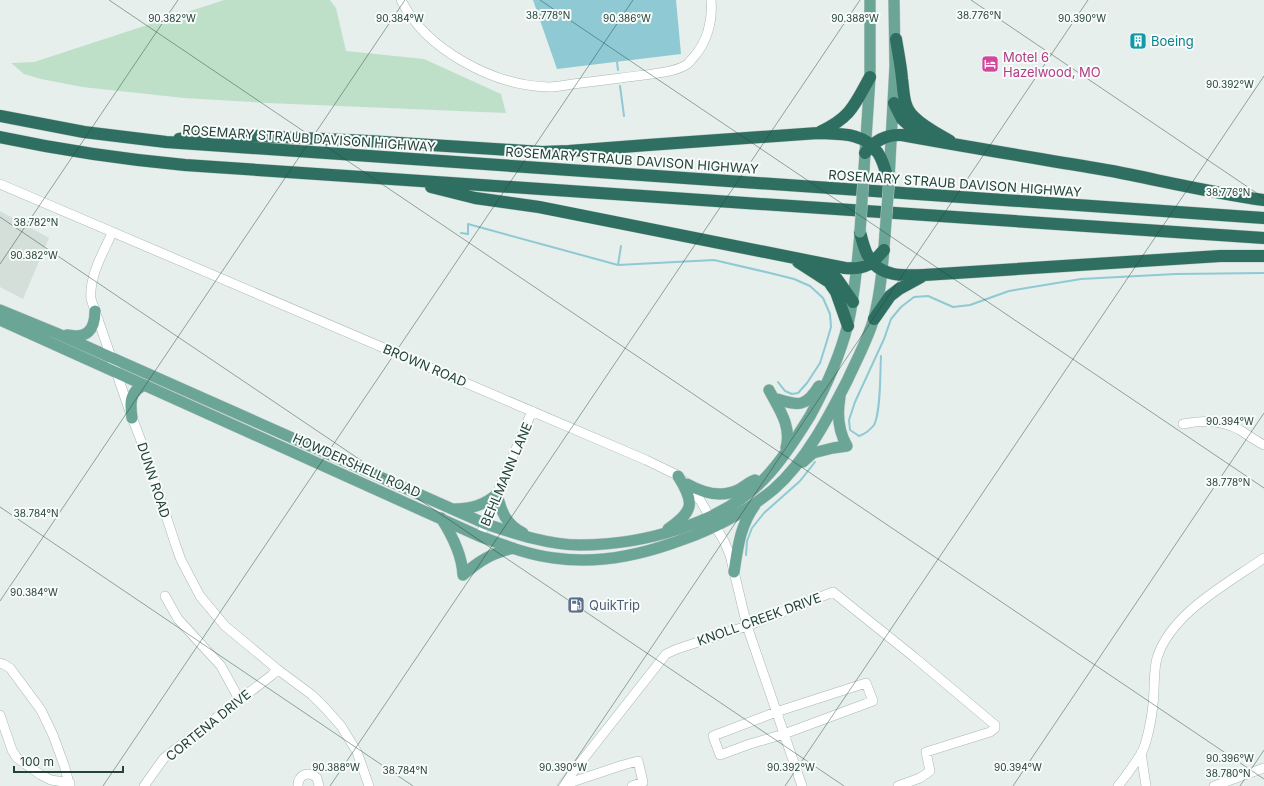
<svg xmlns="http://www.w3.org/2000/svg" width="1264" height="786" viewBox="0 0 1264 786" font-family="Inter,sans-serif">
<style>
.built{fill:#d4dfda}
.green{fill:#bfe0c8}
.water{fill:#8ec9d4}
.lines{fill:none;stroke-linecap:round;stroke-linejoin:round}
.stream{stroke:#8ec9d4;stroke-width:2}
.minor-casing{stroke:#a8b8b2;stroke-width:10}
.major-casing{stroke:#c2cac8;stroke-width:12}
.highway-casing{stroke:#c2cac8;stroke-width:13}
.minor{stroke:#fff;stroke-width:9}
.major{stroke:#6aa596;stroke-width:11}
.highway{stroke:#2f6f62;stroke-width:12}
.major-bridge-casing{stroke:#c2cac8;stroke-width:12;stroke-linecap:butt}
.major-bridge{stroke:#6aa596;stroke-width:11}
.ticks{fill:none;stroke:#24423a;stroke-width:1;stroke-opacity:0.45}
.labels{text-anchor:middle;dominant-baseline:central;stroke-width:4;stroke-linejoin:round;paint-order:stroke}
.culture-label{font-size:13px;fill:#0d838f;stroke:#f7fbf9;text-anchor:start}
.hotel-label{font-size:13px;fill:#b23c85;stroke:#f7fbf9;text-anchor:start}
.street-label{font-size:13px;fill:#24423a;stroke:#f7fbf9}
.service-label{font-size:13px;fill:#4e5e75;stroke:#f7fbf9;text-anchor:start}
.ticks-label{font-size:10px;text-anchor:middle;fill:#24423a;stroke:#f7fbf9;stroke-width:4;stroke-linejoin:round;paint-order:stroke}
</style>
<rect width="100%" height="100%" fill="#e6efeb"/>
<!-- built -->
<path class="built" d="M0 211 49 238 23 299 0 287Z"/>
<!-- green -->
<path class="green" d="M224 0H330L336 8 346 51 424 59 501 94 506 113 267 103 184 98 82 87 41 79 24 74 11 63 34 62Z"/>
<!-- water -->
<path class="water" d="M533 0H676L681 54 557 69Z"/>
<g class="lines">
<!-- stream -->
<path class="stream" d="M617 62 618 70
M620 86 624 116
M461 233 468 234V224L618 265 714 260 770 273 794 279 810 286 823 298 830 314 831 327 826 344 820 363 807 383 798 393 792 394 785 391 778 382
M618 265 621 246
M881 356C880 372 881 412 874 425 870 430 865 434 859 436L850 430 849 420 855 402 884 339 891 319 901 307 914 297 928 296 953 307 970 305 1009 291 1081 279 1176 274 1264 273
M746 555 747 541 752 528 764 513 800 481 815 462"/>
<!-- minor casing -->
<g class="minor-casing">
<path id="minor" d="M401 0C426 50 494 86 549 87 557 87 565 85 573 84 589 82 605 80 621 78 639 75 671 74 686 65 688 64 690 61 692 59 707 43 713 21 711 0
M0 184 646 460 675 474 685 482 700 500 724 541 730 555 747 626 802 786
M112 233C103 253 89 276 91 299L130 412 143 446 176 546 181 560 200 596 225 626 277 669 312 695 326 709 341 726 357 752 369 786
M1183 424C1202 420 1222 420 1240 430 1248 435 1256 441 1264 445
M479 536C487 523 494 509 497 494L532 411
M165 596 178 619 221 666 239 699
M0 663 3 664 10 668 41 710 53 735 64 765 70 786
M866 683 873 701 784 734 750 744 720 755 713 736 776 712Z
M0 715 12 750 17 758 41 775 51 780 70 783
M1141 753 1146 786
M563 785 623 765 638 761 643 782 632 786
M144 786 164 758 272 675 277 669
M298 786C298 775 308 770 317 778L319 786
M562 786 666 654 677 649 747 626 833 592 914 657 995 725V728L990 732 926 752 930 771 920 778 898 786
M1118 786C1126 776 1134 765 1141 754 1147 744 1152 716 1153 704 1155 689 1153 673 1157 658 1171 613 1227 584 1264 558
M1214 786 1264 768"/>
</g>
<!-- major casing -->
<g class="major-casing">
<path id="major" d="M864 169 870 77V0
M889 179 895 66 894 0
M0 310 56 333 486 524C516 534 549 545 580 545 642 545 723 524 766 477 783 459 797 437 810 416 826 387 840 356 848 324 855 294 857 264 860 234
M0 320 479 536C504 545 528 555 554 558 594 564 636 556 673 543 710 531 744 514 774 489 806 461 829 416 848 379 857 359 868 339 874 318 881 290 883 262 885 234
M67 335C87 339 95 330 95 311
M769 390C779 409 792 426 786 448
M777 399C799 406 806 407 819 386
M132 418C130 404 129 391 145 385
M803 462 813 453 833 448 847 446C838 431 837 414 840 397
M687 484C703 493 721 498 738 490 744 487 749 482 755 480
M455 509C471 509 485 505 497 494 501 511 506 525 523 533
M441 518C452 535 462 554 463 575
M668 529C694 511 695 503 678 476
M734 572C738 546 740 526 755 505
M463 575C480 560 491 554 513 548"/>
</g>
<!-- highway casing -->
<g class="highway-casing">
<path id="highway" d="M896 39C898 52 901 66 902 79 904 93 903 107 914 117 924 127 938 134 950 141
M894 103 902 119 923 138
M0 116 84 132 166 142 1264 218
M820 132C851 117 854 106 870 77
M0 137C61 150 122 159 185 165L1264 238
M179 139 206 135 256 136 368 141 542 152 569 151 648 145 818 133C839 134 865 132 878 153 884 162 886 173 889 183
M865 153C874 141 886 134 902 135 972 148 1042 159 1112 171 1163 181 1213 193 1264 200
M431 187 475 198 539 207 845 268C865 270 872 264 884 250
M860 232C862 240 864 249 868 256 879 277 904 276 924 275L1220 256H1264
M798 262 829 282 836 292 848 326
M821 266 837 279 853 302
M874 319 890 296 899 289 921 277"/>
</g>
<!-- minor -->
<use href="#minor" class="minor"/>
<!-- major -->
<use href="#major" class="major"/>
<!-- highway -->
<use href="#highway" class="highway"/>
<!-- major-bridge casing -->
<g class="major-bridge-casing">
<path id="major-bridge" d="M860 232 864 169
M885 234 889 183"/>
</g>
<!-- major-bridge -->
<use href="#major-bridge" class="major-bridge"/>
</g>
<!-- ticks -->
<path class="ticks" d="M109 0 1264 779M540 0 1264 488M971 0 1264 198M0 217 844 786M0 264 178 0M0 507 413 786M0 601 405 0M103 786 633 0M330 786 860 0M558 786 1088 0M785 786 1264 76M1013 786 1264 413M1240 786 1264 750"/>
<!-- icons -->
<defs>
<g id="building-square" transform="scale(0.9)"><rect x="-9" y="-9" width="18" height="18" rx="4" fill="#0f9aa8" stroke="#f7fbf9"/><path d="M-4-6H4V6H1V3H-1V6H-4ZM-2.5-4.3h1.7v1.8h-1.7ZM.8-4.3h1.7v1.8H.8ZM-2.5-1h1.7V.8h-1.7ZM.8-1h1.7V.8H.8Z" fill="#fff"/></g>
<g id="hotel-square" transform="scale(0.9)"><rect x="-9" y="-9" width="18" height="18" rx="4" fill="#d1479c" stroke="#f7fbf9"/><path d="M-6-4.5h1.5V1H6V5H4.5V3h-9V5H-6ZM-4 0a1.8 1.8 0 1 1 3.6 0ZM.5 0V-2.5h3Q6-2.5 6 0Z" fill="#fff"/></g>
<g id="fuel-square" transform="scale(0.9)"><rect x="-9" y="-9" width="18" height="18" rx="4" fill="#5c6f8a" stroke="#f7fbf9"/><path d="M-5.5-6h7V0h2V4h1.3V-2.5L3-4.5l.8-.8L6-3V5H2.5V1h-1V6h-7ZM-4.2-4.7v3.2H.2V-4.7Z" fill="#fff"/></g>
</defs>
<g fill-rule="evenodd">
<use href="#building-square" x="1138" y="41"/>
<use href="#hotel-square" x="990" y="64"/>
<use href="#fuel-square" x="576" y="605"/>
</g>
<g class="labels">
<!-- culture labels -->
<g class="culture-label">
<text x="1151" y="41">Boeing</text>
</g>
<!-- hotel labels -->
<g class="hotel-label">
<text x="1003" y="57">Motel 6<tspan x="1003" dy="15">Hazelwood, MO</tspan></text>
</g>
<!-- street labels -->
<g class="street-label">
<text transform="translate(309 138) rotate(4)">ROSEMARY STRAUB DAVISON HIGHWAY</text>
<text transform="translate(632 160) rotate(4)">ROSEMARY STRAUB DAVISON HIGHWAY</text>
<text transform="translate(955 183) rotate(4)">ROSEMARY STRAUB DAVISON HIGHWAY</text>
<text transform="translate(425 365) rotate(23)">BROWN ROAD</text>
<text transform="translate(357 465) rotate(24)">HOWDERSHELL ROAD</text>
<text transform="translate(506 474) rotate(-67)">BEHLMANN LANE</text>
<text transform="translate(154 480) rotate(72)">DUNN ROAD</text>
<text transform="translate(759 619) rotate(-20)">KNOLL CREEK DRIVE</text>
<text transform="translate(208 725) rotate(-39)">CORTENA DRIVE</text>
</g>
<!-- service labels -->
<g class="service-label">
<text x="589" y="605">QuikTrip</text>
</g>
</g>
<g class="ticks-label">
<text x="548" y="19">38.778°N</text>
<text x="979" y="19">38.776°N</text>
<text x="172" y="22">90.382°W</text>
<text x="400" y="22">90.384°W</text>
<text x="627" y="22">90.386°W</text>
<text x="855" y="22">90.388°W</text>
<text x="1082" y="22">90.390°W</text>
<text x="1230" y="88">90.392°W</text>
<text x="1228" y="196">38.776°N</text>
<text x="36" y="226">38.782°N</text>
<text x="34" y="259">90.382°W</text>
<text x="1230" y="425">90.394°W</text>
<text x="1228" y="486">38.778°N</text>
<text x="36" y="517">38.784°N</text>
<text x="34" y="596">90.384°W</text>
<text x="1230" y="762">90.396°W</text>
<text x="336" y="771">90.388°W</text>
<text x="563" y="771">90.390°W</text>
<text x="791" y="771">90.392°W</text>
<text x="1018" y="771">90.394°W</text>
<text x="405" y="774">38.784°N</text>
<text x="1228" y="777">38.780°N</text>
</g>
<!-- scale -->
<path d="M14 766v6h109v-6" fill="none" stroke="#24423a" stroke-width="2"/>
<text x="20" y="766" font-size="12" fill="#24423a" stroke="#f7fbf9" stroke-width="3" paint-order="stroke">100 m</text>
</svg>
